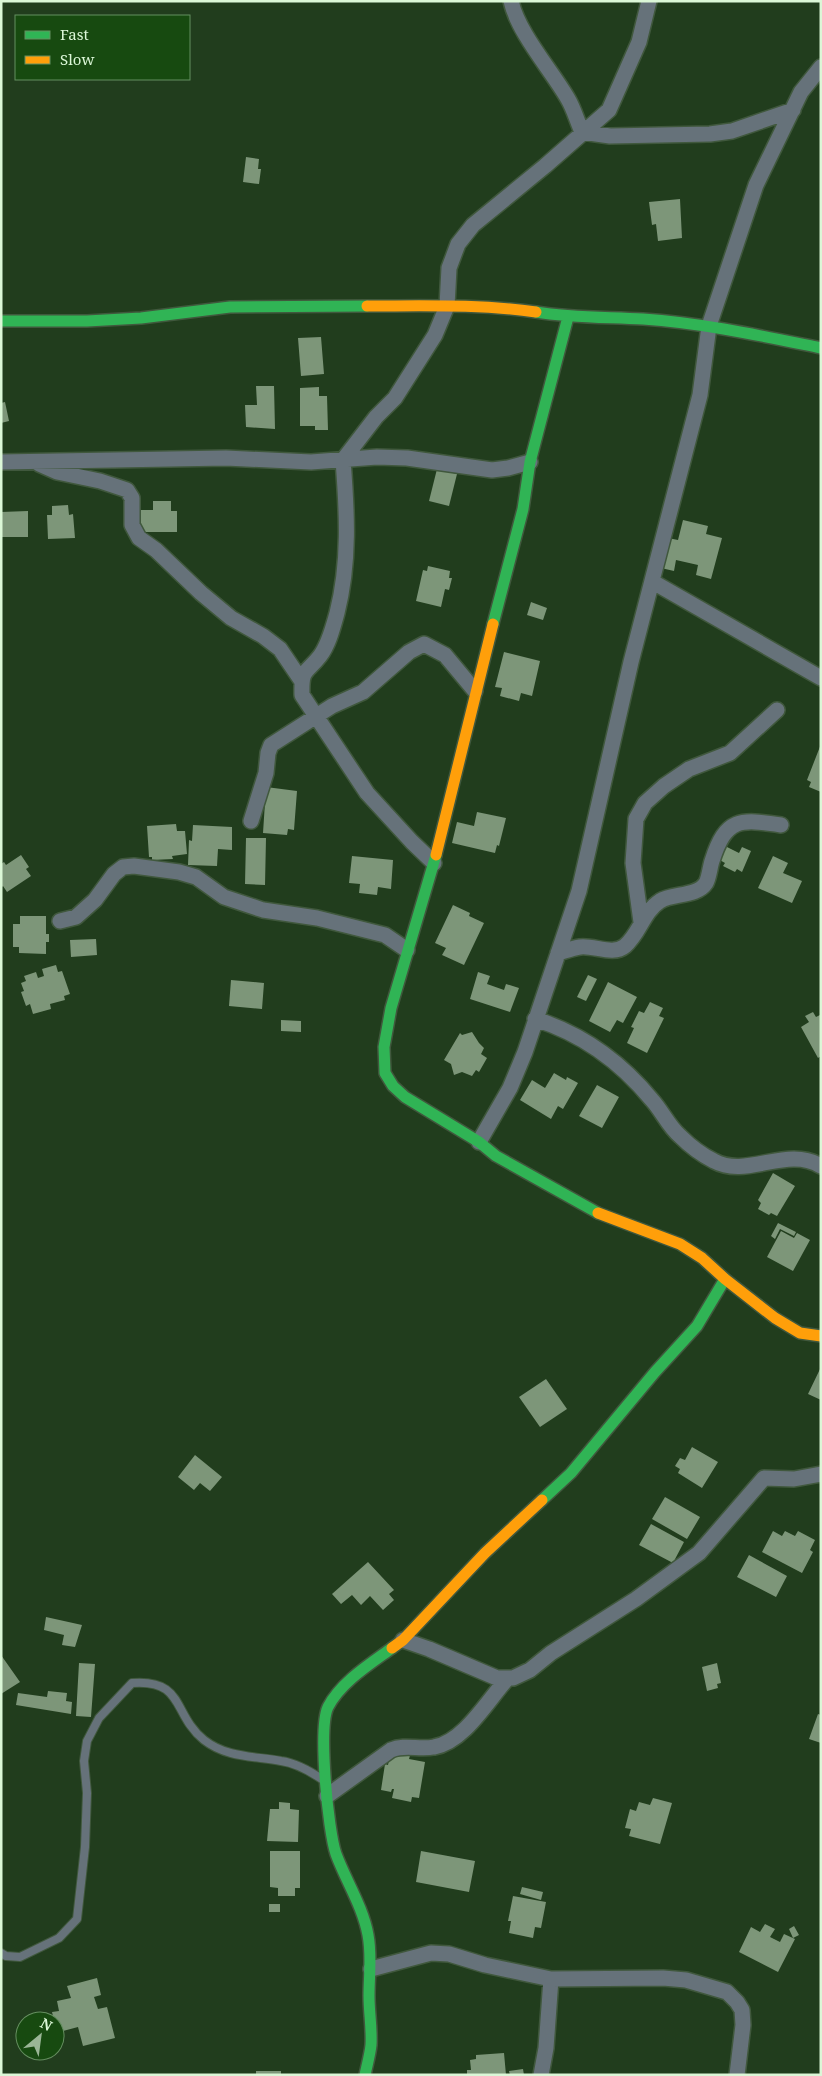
<svg xmlns="http://www.w3.org/2000/svg" width="822" height="2076" viewBox="0 0 822 2076" font-family="'Noto Serif',serif">
<style>
.building{fill:#7d9679}
.lines{fill:none;stroke-linecap:round;stroke-linejoin:round}
.lane-casing{stroke:#40583d;stroke-width:10}
.street-casing{stroke:#40583d;stroke-width:18}
.fast-casing{stroke:#40583d;stroke-width:14}
.slow-casing{stroke:#40583d;stroke-width:14}
.lane{stroke:#66727a;stroke-width:8}
.street{stroke:#66727a;stroke-width:15}
.fast{stroke:#30b455;stroke-width:11}
.slow{stroke:#ff9f0a;stroke-width:11}
</style>
<rect width="100%" height="100%" fill="#213d1d"/>
<!-- building -->
<path class="building" d="M246 157 259 159 258 169H261L259 184 243 182Z
M680 199 682 238 658 241 656 224 652 225 649 202Z
M321 337 324 374 301 376 298 338Z
M256 386H274L275 429 246 427 245 405H257Z
M319 387V396H327L328 430H315V426H300V388Z
M5 402 9 421 1 423V403Z
M437 469 457 474 449 506 429 501Z
M153 501H171V511H177V532H141V510H153Z
M68 505 69 515 73 514 75 538 48 539 47 515H52V506Z
M28 511V537H1V512Z
M683 520 708 526 706 534 722 538 711 579 696 575 698 565 676 560 674 571 661 568 668 538 678 540Z
M428 566 450 571 449 578H452L449 590 445 589 441 607 416 601 423 570 427 571Z
M531 602 547 608 543 620 527 615Z
M504 652 540 661 532 696 521 693 519 701 500 696 502 688 495 687Z
M821 744V792L809 787 811 782 807 780Z
M266 787 297 791 294 830 288 829 287 835 263 833Z
M477 812 506 818 499 846 497 845 495 853 452 843 457 822 474 826Z
M176 824 177 831H185L187 854 172 856 173 859 152 860V857H149L147 826Z
M193 825 232 827V850L218 849 217 866 188 865 189 840 192 841Z
M246 838H266L265 885 245 884Z
M725 846 739 853 742 847 751 851 742 872 737 869 735 872 723 866 725 863 718 859Z
M21 855 29 867 26 869 31 876 7 892 3 886 1 888V864L4 862 6 865Z
M352 856 393 860 391 889 378 887 377 895 359 893 360 884 349 883Z
M773 856 788 863 783 873 802 881 792 903 758 888Z
M453 905 470 913 469 916 484 923 464 965 442 955 446 948 435 943Z
M20 916H46V934H49V942H46V954L19 953V947H13V924H20Z
M96 939 97 955 71 957 70 940Z
M56 965 58 972 62 971 70 994 64 996 65 1000 50 1004 51 1009 33 1014 30 1004 26 1006 21 992 24 991 21 983 26 981 24 976 36 972 38 978 44 976 42 969Z
M478 972 490 976 487 984 504 990 506 984 519 988 510 1012 470 999Z
M588 975 597 979 586 1001 577 997Z
M231 980 264 983 262 1009 229 1006Z
M608 982 637 997 623 1023 617 1020 610 1032 589 1021Z
M650 1002 663 1008 659 1016 664 1018 647 1053 627 1043 634 1028 631 1027 639 1011 644 1013Z
M813 1012 816 1017 820 1015 821 1017V1056L818 1058 801 1027 809 1022 805 1016Z
M281 1020 301 1021V1032L281 1031Z
M472 1032 479 1043 484 1048 481 1054 487 1058 479 1072 476 1070 472 1076 462 1072 454 1075 451 1064 444 1060 460 1033 462 1035Z
M554 1073 566 1080 567 1077 578 1083 563 1109 558 1106 551 1119 520 1100 532 1080 545 1088Z
M597 1085 619 1097 602 1128 579 1116Z
M773 1173 795 1186 777 1216 771 1213 769 1215 758 1209 761 1203 758 1200Z
M778 1223 796 1232 794 1236 780 1229 775 1239 771 1236Z
M781 1231 794 1238 797 1233 810 1240 793 1271 767 1257Z
M821 1367V1400L808 1394Z
M546 1379 567 1409 540 1427 519 1397Z
M692 1447 718 1462 702 1488 678 1473 680 1469 675 1466 680 1458 685 1460Z
M195 1455 222 1477 210 1491 200 1483 194 1490 178 1477Z
M665 1497 700 1517 687 1539 652 1519Z
M651 1524 684 1542 673 1563 639 1545Z
M773 1531 782 1536 785 1531 795 1536 798 1531 815 1540 810 1550 813 1552 802 1573 762 1552Z
M749 1555 787 1576 776 1597 737 1577Z
M368 1562 394 1590 389 1594 394 1600 383 1610 370 1596 361 1605 352 1595 341 1604 332 1594Z
M46 1617 82 1625 75 1647 62 1645 64 1635 44 1630Z
M1 1655 20 1682 1 1694Z
M79 1663 95 1664 91 1717 76 1716Z
M717 1663 721 1683 717 1684 718 1688 707 1691 702 1667Z
M48 1691 67 1693 66 1701 72 1702 71 1714 16 1705 18 1693 47 1697Z
M818 1714 821 1715V1743L809 1739Z
M411 1752 409 1759 425 1762 419 1798 412 1797 411 1802 392 1798 394 1789H392L391 1792 381 1790 385 1764 388 1765 390 1755Z
M653 1798 672 1803 660 1844 629 1836 631 1829 625 1828 630 1809 636 1811 639 1802 650 1805Z
M279 1802 290 1803V1809L299 1810 298 1842 267 1841 270 1809H279Z
M270 1851H300V1888H295V1896H278V1888L270 1887Z
M421 1851 475 1861 469 1892 416 1882Z
M522 1887 543 1892 541 1900 520 1894Z
M513 1896 546 1902 541 1928 535 1927 533 1938 509 1933 511 1921H508Z
M269 1904H280V1912H269Z
M765 1924 775 1929 770 1937 780 1942 784 1934 795 1939 778 1972 739 1952 751 1927 760 1932Z
M794 1926 799 1935 793 1938 789 1929Z
M97 1978 101 1995 94 1997 98 2009 107 2007 115 2038 83 2046 78 2027 63 2031 62 2027 56 2028 52 2012 59 2011 57 2001 71 1998 67 1986Z
M504 2053 506 2075H467V2070H471L470 2060 476 2059V2055Z
M523 2069 524 2075H510L509 2071Z
M256 2071H281V2075H256Z"/>
<g class="lines">
<!-- lane casing -->
<g class="lane-casing">
<path id="lane" d="M1 1953 6 1956 20 1957 59 1938 77 1919 85 1847 87 1793 84 1761 87 1741 99 1718 132 1683C185 1679 172 1714 204 1740 227 1758 254 1756 281 1761 296 1763 310 1771 323 1780"/>
</g>
<!-- street casing -->
<g class="street-casing">
<path id="street" d="M511 1C518 33 552 71 568 99 574 109 577 121 582 132L610 136 710 134 732 131 793 110
M1 462 226 458 311 462 377 457 407 458 492 470 508 468 530 462
M39 464 57 472 100 481 127 490 132 498V525L139 538 156 550 201 593 231 618 263 636 280 649 301 680
M653 582 821 678
M251 821 266 773 268 753 271 745 332 706 363 692 409 652 424 644 445 655 475 691
M434 863 412 842 367 793 302 695C301 668 306 674 320 656 329 644 333 627 337 613 350 562 347 511 343 460L376 417 395 398 435 335 447 306 449 268 458 244 473 225 545 166 609 110 639 42 649 1
M60 921 76 917 95 900 114 874 123 867 134 866 179 872 196 877 224 897 263 910 317 918 385 935 407 950
M641 922 633 863 636 819 645 803 664 786 689 769 730 753 777 710
M558 953C565 951 573 948 580 947 594 945 613 956 625 946 640 933 643 912 660 901 673 893 697 897 706 883 709 878 710 867 712 861 726 817 740 819 781 825
M535 1019C583 1034 620 1061 652 1100 662 1111 669 1127 680 1136 689 1145 702 1155 714 1161 747 1179 787 1145 821 1166
M479 1142 510 1088 525 1052 579 891 631 662 700 395 709 326 756 185 801 92 821 67
M403 1640 429 1649 497 1678H513L530 1670 551 1653 636 1599 699 1553 764 1478 794 1479 821 1474
M327 1796 391 1750C405 1744 419 1750 434 1747 464 1742 488 1700 507 1679
M371 1969 431 1953 449 1954 485 1965 551 1979 663 1978 686 1980 727 1992 737 2002 742 2010 743 2025 737 2075
M541 2075 546 2048 551 1979"/>
</g>
<!-- fast casing -->
<g class="fast-casing">
<path id="fast" d="M536 312C572 318 607 317 643 319 703 323 762 336 821 348
M1 321H87L141 318 230 307 367 306
M493 624 523 509 530 462 568 317
M436 855 391 1008 384 1047 385 1073 393 1086 405 1097 479 1142 496 1156 598 1213
M542 1500 571 1473 655 1372 697 1326 725 1279
M365 2075C367 2065 370 2055 371 2045 372 2029 369 2012 369 1996 369 1975 372 1956 368 1935 363 1907 346 1881 336 1854 328 1831 318 1728 328 1707 341 1682 370 1664 392 1648"/>
</g>
<!-- slow casing -->
<g class="slow-casing">
<path id="slow" d="M367 306C423 306 480 304 536 312
M436 855 493 624
M598 1213 680 1244 702 1258 725 1279 775 1318 800 1333 821 1336
M392 1648 403 1640 485 1553 542 1500"/>
</g>
<!-- lane -->
<use href="#lane" class="lane"/>
<!-- street -->
<use href="#street" class="street"/>
<!-- fast -->
<use href="#fast" class="fast"/>
<!-- slow -->
<use href="#slow" class="slow"/>
</g>
<!-- border -->
<rect width="822" height="2076" fill="none" stroke="#dbf7d7" stroke-width="5"/>
<!-- legend -->
<rect x="15" y="15" width="175" height="65" fill="#174a10" stroke="#658f60"/>
<rect x="25" y="31" width="25" height="8" fill="#30b455" stroke="#658f60"/>
<text x="60" y="40" font-size="15" fill="#dbf7d7">Fast</text>
<rect x="25" y="56" width="25" height="8" fill="#ff9f0a" stroke="#658f60"/>
<text x="60" y="65" font-size="15" fill="#dbf7d7">Slow</text>
<!-- north arrow -->
<g transform="translate(40 2036) rotate(29)"><circle r="24" fill="#174a10" stroke="#658f60"/>
<path d="M0-4L9 19L0 12L-9 19Z" fill="#9ab696"/>
<text y="-8" font-size="14" font-weight="bold" text-anchor="middle" fill="#dbf7d7">N</text>
</g>
</svg>
